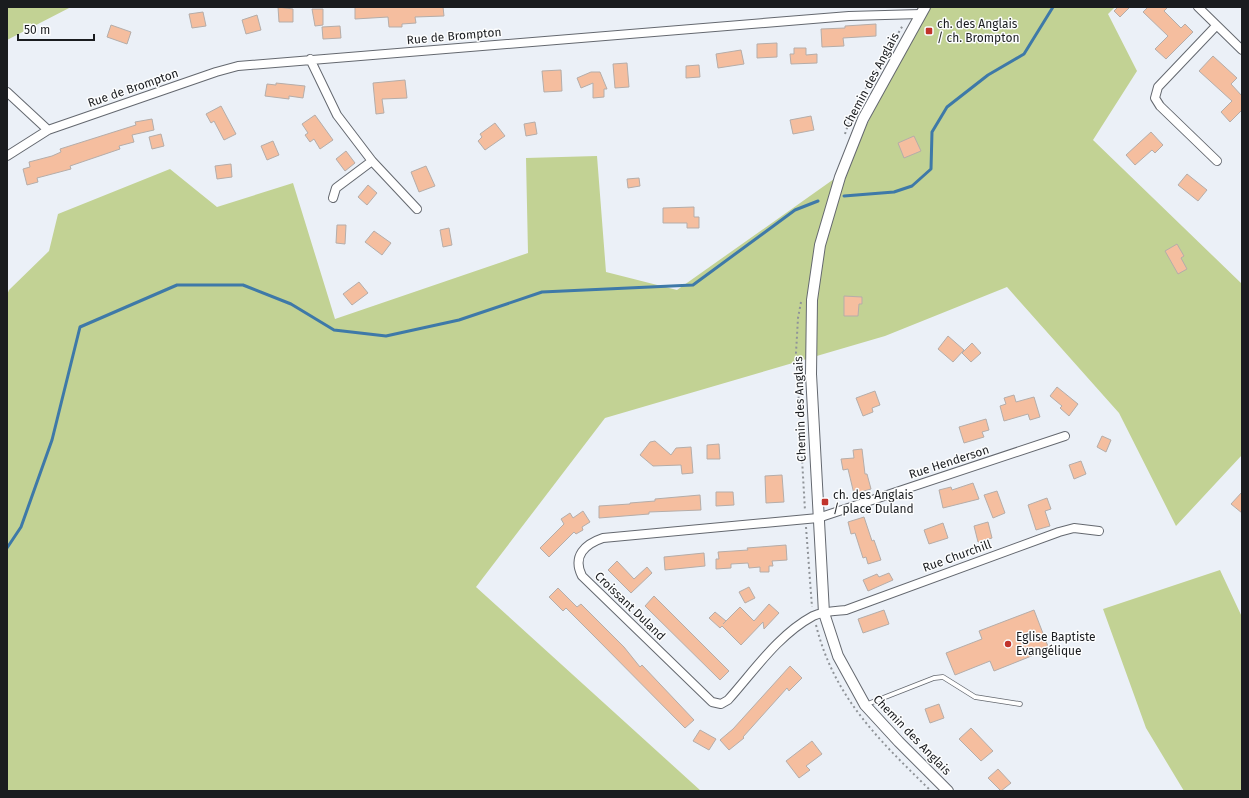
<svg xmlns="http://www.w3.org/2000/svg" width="1249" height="798" viewBox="0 0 1249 798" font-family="'Fira Sans',sans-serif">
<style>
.green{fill:#c2d294}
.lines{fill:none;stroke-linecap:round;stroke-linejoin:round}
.stream{stroke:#3e79a8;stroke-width:3}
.building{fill:#f5be9f;stroke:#b5ada9}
.service-casing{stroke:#64686f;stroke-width:5.5}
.minor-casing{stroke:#64686f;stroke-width:10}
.tertiary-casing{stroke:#64686f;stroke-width:12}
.path{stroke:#8f9398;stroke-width:2;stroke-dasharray:2 3;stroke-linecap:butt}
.service{stroke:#fff;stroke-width:4}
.minor{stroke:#fff;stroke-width:8}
.tertiary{stroke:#fff;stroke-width:10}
.poi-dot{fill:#c1332b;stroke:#fcfdfe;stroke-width:1.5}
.labels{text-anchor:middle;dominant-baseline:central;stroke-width:3;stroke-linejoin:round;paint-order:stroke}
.poi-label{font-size:12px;fill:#1a1c1f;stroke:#fcfdfe;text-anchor:start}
.street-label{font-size:12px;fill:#1a1c1f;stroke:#fcfdfe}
</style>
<rect width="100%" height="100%" fill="#ebf0f7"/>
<!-- green -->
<path class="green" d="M7 7H71L7 40Z
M930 7H1115L1108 14 1137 71 1093 140 1242 284V455L1176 526 1119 413 1007 287 885 336 605 418 476 587 701 791H7V295L9 290 49 251 58 214 170 169 217 207 293 183 335 319 528 253 526 158 597 156 606 272 677 290 841 174 919 24Z
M1220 570 1242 617V791H1184L1146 728 1103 609Z"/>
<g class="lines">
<!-- stream -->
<path class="stream" d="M844 196 894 192 912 186 931 169 932 132 947 107 988 75 1024 54 1053 7
M7 548 21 527 52 440 80 327 177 285H243L291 304 334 330 386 336 459 320 542 292 693 285 795 210 818 201"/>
</g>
<!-- building -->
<path class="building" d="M278 7 293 9V22H279Z
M355 7H443L444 16 415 17 416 23 402 24V27H389L388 17 355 19Z
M1118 7H1130L1120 17 1114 11Z
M1148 7H1168L1164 11 1181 28 1185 24 1193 32 1166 59 1155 49 1168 36 1143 12Z
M312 9H323V25L315 26Z
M203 12 206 26 192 28 189 14Z
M257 15 261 30 246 34 242 20Z
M876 24V36L843 38 844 46 822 47 821 29 845 28V26Z
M111 25 131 32 127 44 107 37Z
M340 26 341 38 323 39 322 27Z
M777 43V57L757 58V44Z
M794 48H806V55L817 54V63L791 64 790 54H794Z
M741 50 744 64 718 68 716 54Z
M1213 56 1237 78 1231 84 1242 96V110L1230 122 1221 112 1232 101 1199 71Z
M627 63 629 87 615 88 613 64Z
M699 65 700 77 686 78V66Z
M561 70 562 91 544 92 542 71Z
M591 72H600L607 89H604V97L593 98V83L581 88 577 78Z
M405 80 407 98 382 99 384 113 376 114 373 83Z
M276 83 305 86 303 98 289 96V99L265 96 267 84 276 85Z
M221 106 236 134 224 140 214 121 211 123 206 114Z
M315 115 333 140 320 149 314 139 310 142 305 135 308 133 302 124Z
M811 116 814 130 793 134 790 120Z
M152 119 154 130 132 135 134 142 119 146 120 149 70 166 71 169 37 178 38 182 27 185 23 169 30 167 29 162 52 156 61 152 60 149 136 125 135 122Z
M535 122 537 134 526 136 524 124Z
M495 123 505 136 485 150 478 141 482 137 480 134Z
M1151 132 1163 145 1155 153 1152 150 1135 165 1126 155Z
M161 134 164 146 152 149 149 137Z
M914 136 921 151 904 158 898 143Z
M273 141 279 155 267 160 261 146Z
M346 151 355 163 345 171 336 159Z
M231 164 232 177 217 179 215 166Z
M426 166 435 186 419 192 411 172Z
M1187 174 1207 190 1198 201 1178 185Z
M639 178 640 186 628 188 627 179Z
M368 185 377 193 367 205 358 197Z
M694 207V217H699V228H687V223H663V208Z
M337 225H346L345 244 336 243Z
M449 228 452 245 443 247 440 230Z
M374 231 391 243 382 255 365 242Z
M1177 244 1184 256 1181 258 1187 269 1178 274 1165 251Z
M359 282 368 293 352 305 343 294Z
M844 296 862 297V304H859L858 316H844Z
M948 336 964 350 953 362 938 349Z
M972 343 981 353 971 362 962 353Z
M1057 387 1078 404 1069 416 1060 408 1062 406 1050 396Z
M875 391 880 405 872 408 873 412 863 416 856 398Z
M1014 395 1016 402 1034 397 1040 417 1030 420 1028 414 1004 421 1000 406 1006 404 1004 398Z
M986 419 989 430 982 432 984 437 964 443 959 427Z
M1102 436 1111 440 1106 452 1097 447Z
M655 441 671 455 676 448 691 447 693 473 682 474 681 465 653 466 640 455 650 442Z
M719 444 720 459H707V445Z
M862 449 865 474H867L871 489 854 494 848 469 843 470 841 459 854 458 853 450Z
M1081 461 1086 474 1074 479 1069 465Z
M782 475 784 502 766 503 765 476Z
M973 483 979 499 943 508 939 490 951 487 952 490Z
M997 491 1005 513 993 518 984 495Z
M716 492H733L734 505 716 506Z
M1242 492V513L1231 504Z
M700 495 701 510 649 512V514L599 518V506L630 504V503L655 501V499Z
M1047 498 1051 509 1045 511 1050 526 1036 530 1028 505Z
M583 511 590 522 582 527 583 530 576 534 574 532 549 557 540 548 564 524 561 519 570 513 573 518Z
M864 517 872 541 874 540 881 560 868 564 866 557 863 558 855 533 851 534 848 522Z
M988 522 992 538 978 542 974 526Z
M943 523 948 538 929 544 924 530Z
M786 545 787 560 772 561 773 566H769V572H760V567L749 568 748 563 731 564V568L716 569V559H719L718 552 748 550 747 548Z
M704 553 705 566 665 570 664 557Z
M617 561 634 579 647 567 652 573 631 593 608 570Z
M889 573 893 580 868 591 863 580 877 574 879 577Z
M749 587 755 598 745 603 739 592Z
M558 588 577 607 581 604 624 647 640 667 642 665 694 720 685 728 593 635 566 608 563 611 549 597Z
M654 596 729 671 720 680 645 606Z
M769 604 779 613 764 629 763 622 741 645 722 626 720 628 709 618 715 612 726 621 723 624 740 607 754 621Z
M884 610 889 624 863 633 858 619Z
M1034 610 1049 649 994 671 990 661 955 675 946 653 982 639 979 631Z
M790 666 802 678 789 691 787 688 743 737 744 738 729 750 720 740 733 729Z
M939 704 944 718 930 723 925 709Z
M971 728 993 751 981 761 959 739Z
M700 730 716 739 709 750 693 741Z
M812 741 822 754 806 766 810 770 799 778 786 761Z
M998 769 1011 783 1001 791 988 778Z"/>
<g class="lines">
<!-- service casing -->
<g class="service-casing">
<path id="service" d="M865 705 934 678 943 677 975 697 1020 704"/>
</g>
<!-- minor casing -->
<g class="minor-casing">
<path id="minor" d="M1198 7 1242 50
M1216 26 1158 87 1155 98 1160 106 1217 161
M310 59 337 115 372 161 417 209
M7 92 48 130
M7 156 48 130 216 72 238 66 849 16 921 14
M333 198 336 188 372 161
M1065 436 818 518 603 538C585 544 572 556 582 576L712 702 721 704 728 700C754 671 778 635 813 616 823 611 835 611 846 610L1059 532 1074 528 1099 531"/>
</g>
<!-- tertiary casing -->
<g class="tertiary-casing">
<path id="tertiary" d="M925 7 863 119 840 177 820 245 812 300 811 374 824 613 838 656 865 705 899 742 948 791"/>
</g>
<!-- path -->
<path class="path" d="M845 134 853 110 903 25
M801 302 798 318 796 353 805 511
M806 527 812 607
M816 625C834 698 880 741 931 791"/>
<!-- service -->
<use href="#service" class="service"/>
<!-- minor -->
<use href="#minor" class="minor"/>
<!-- tertiary -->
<use href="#tertiary" class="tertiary"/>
</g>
<!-- markers -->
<g class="poi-dot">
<rect x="925" y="27" width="8" height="8" rx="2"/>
<rect x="821" y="498" width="8" height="8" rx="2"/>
<circle cx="1008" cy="644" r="4"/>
</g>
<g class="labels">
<!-- poi labels -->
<g class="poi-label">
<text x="937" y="24">ch. des Anglais<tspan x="937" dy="14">/ ch. Brompton</tspan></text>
<text x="833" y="495">ch. des Anglais<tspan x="833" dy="14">/ place Duland</tspan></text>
<text x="1016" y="637">Eglise Baptiste<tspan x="1016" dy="14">Evangélique</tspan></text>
</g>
<!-- street labels -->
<g class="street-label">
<text transform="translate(454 36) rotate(-5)">Rue de Brompton</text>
<text transform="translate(871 80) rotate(-62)">Chemin des Anglais</text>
<text transform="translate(133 88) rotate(-19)">Rue de Brompton</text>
<text transform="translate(800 409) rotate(-92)">Chemin des Anglais</text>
<text transform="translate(949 462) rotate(-18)">Rue Henderson</text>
<text transform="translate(957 556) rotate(-20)">Rue Churchill</text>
<text transform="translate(630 606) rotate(44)">Croissant Duland</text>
<text transform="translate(912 735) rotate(46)">Chemin des Anglais</text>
</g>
</g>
<!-- border -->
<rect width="1249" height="798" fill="none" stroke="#1a1c1f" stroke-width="16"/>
<!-- scale -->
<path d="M18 34v6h76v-6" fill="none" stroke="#1a1c1f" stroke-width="2"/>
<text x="24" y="34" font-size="12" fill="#1a1c1f" stroke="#fcfdfe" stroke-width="3" paint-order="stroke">50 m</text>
</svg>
